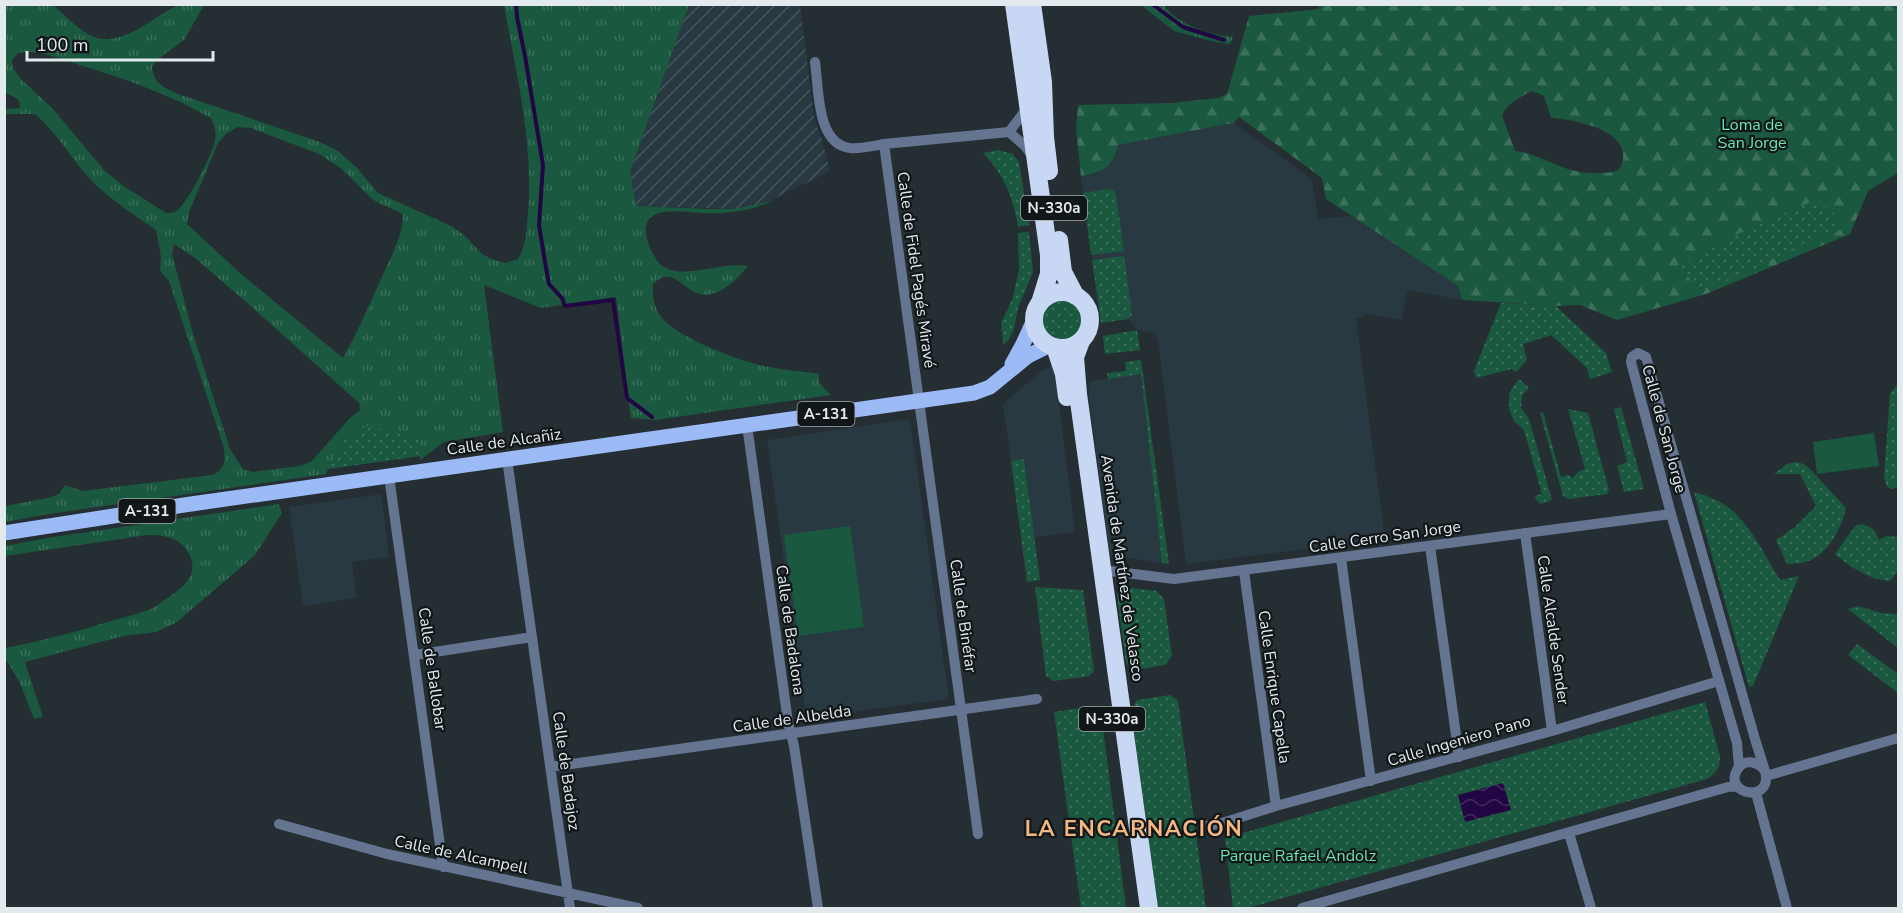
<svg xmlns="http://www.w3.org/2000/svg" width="1903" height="913" viewBox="0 0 1903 913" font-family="'Nunito Sans',sans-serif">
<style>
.built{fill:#283941}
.industrial{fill:url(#industrial-furrows)}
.grass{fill:url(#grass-tufts);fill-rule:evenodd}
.forest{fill:url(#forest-firs);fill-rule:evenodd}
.park{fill:url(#park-dots)}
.pitch{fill:#1a593f}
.water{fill:url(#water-waves)}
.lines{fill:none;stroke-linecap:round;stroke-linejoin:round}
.stream{stroke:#220644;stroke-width:4}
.street{stroke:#657490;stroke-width:10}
.primary{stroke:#9cbaf5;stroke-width:15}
.highway{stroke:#c8d7f3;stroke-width:18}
.labels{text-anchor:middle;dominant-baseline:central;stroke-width:4.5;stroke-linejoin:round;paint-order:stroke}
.shield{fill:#111618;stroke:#a4aaad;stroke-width:1.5}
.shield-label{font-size:15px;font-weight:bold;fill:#e3eaed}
.park-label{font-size:16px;fill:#6be6b0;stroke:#111618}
.street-label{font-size:16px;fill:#e3eaed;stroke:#111618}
.district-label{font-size:22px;font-weight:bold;letter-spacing:1.5px;fill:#f5b781;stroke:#111618}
</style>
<defs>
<pattern id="industrial-furrows" width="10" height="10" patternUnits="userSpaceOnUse" patternTransform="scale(1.5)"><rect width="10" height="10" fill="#283941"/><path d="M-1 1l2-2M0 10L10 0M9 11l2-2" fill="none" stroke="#47565d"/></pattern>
<pattern id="grass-tufts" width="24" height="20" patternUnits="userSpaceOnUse" patternTransform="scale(1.5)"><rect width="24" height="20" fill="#1a593f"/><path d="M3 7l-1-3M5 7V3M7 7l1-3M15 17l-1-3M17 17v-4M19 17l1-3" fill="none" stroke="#3b715b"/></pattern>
<pattern id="forest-firs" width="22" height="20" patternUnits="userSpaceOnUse" patternTransform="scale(1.5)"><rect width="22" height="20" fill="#1a593f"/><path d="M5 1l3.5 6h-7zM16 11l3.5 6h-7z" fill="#3b715b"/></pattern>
<pattern id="park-dots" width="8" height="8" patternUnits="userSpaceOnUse" patternTransform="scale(1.5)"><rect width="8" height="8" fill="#1a593f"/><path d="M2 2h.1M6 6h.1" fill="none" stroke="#3b715b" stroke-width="1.8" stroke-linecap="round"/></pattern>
<pattern id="water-waves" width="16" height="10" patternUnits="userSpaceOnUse" patternTransform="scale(1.5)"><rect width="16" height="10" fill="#220644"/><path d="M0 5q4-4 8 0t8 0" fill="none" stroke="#422a5f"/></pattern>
</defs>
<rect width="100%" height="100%" fill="#242e33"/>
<!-- built -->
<path class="built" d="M1234 123 1312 179 1318 219 1351 216 1458 286 1462 300 1408 290 1401 320 1368 314 1356 319 1385 539 1186 564 1158 339 1151 332 1137 330 1128 319 1101 323 1081 176 1096 174 1108 166 1114 159 1118 145Z
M1052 366 1061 382 1057 388 1075 532 1034 537 1024 460 1011 461 1003 404 1040 372Z
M1141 374 1162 563 1109 555 1088 388 1090 381Z
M910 419 949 699 806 718 767 440Z
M381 494 389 557 352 562 357 598 303 606 289 507Z"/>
<!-- industrial -->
<path class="industrial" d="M689 5H800L814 118 822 140 830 171 767 202 737 209 636 206 630 172Z"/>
<!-- grass -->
<path class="grass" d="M5 5H53C64 14 75 27 88 34 118 52 151 18 176 6 183 2 195 5 204 5L184 40 157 60 152 67C154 84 163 87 178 94L320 142 338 151 357 168 378 193 451 226 464 235 482 254 494 260 506 263 518 259C527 243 526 232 528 214 534 144 516 73 504 5H689L630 172 636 206 710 209H736L775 200C761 206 747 211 731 212 722 213 713 214 704 213 674 211 629 203 652 252 656 260 661 267 671 270 693 276 724 262 748 266 738 278 727 290 711 294 686 300 675 261 653 284 652 297 654 309 663 319 681 339 737 360 764 366 782 370 801 371 819 374V383L831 395 655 420 631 418 616 297 541 308 484 285 503 432 444 442 420 460 421 439 328 469 326 474 43 515 5 522V506L48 498 59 494 65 485 82 491 213 475C226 467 225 462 224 448L169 281 160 271 161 257 156 230C136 216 114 202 96 185 73 163 59 134 35 114H5L4 109 20 108 19 100 5 92ZM25 52C44 52 62 59 80 65 125 79 169 94 211 118 214 125 217 132 215 141 212 154 187 206 175 212 172 213 169 213 166 213L122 185 105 171 53 109 21 79 13 68 12 60 18 53ZM238 127 251 128 319 154 342 169 373 200 403 214C403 237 390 258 381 279 369 306 357 333 343 358L241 274 187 224 189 212 218 143 227 133ZM174 244 195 258 245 301 359 403 360 410 349 419 312 461 300 466 253 472 243 469 230 449 193 334 172 254Z
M1141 5H1164C1175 23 1211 36 1233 37L1230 44 1216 42 1174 31Z
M279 504 282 513 255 555 177 622 156 632 123 636 25 662 43 717 34 719 20 683 7 661H5V648C41 641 76 632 111 621 124 617 138 614 151 609 156 607 161 602 166 599 183 588 201 574 188 552 179 537 164 535 148 535L5 556V546L47 538Z"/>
<!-- forest -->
<path class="forest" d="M1319 5H1898V173L1868 191 1850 234 1706 294 1617 320 1580 305 1556 306 1462 300 1458 286 1326 199 1322 178 1239 117 1234 123 1118 145C1113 168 1102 173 1081 176L1076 129 1078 105 1172 103 1219 98 1227 94 1249 16 1319 9ZM1531 91 1538 93 1544 96 1551 118C1572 119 1627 129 1623 159 1622 166 1620 171 1612 172 1603 173 1590 174 1580 172 1557 168 1538 153 1515 151L1502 115C1508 102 1520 98 1531 91Z"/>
<!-- park -->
<path class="park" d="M998 150 1013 154 1019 162 1029 225 1018 227C1014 199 1003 173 983 153Z
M1109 189 1114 191 1116 195 1124 251 1091 255 1083 193Z
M1818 199 1834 214 1844 229 1812 239 1746 273 1697 290 1681 266 1747 229Z
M1029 232 1033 272 1018 308 1014 329 1008 341 1003 345 1001 323 1012 300 1019 270 1018 233Z
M1124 256 1132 315 1128 319 1101 323 1092 260Z
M1042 320a20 20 0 1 1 40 0a20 20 0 1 1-40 0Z
M1501 303 1556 306 1606 353 1612 372 1590 379 1587 368 1551 335 1523 344 1527 360 1516 372 1511 369 1476 378 1474 371Z
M1137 330 1140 350 1105 354 1103 336Z
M1141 360 1169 564 1162 563 1141 374 1108 379 1107 373 1126 371 1125 362Z
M1519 379 1529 388 1522 395 1521 408 1529 419 1552 500 1541 504 1536 500 1535 496 1542 494 1524 430 1514 421 1509 409V395L1512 388Z
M1898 384V487L1891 489 1887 487 1884 477 1890 393Z
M1621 407 1644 489 1624 492 1617 466 1627 462 1614 409Z
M1568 409 1588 413 1609 490 1607 494 1569 499 1563 496 1540 413 1543 412 1561 477 1568 475 1572 478 1578 472 1585 469Z
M367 426 421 439V456L328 469 344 441Z
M1024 459 1040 580 1027 582 1011 461Z
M1796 462 1804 464 1809 468 1846 508C1842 526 1830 551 1811 560 1804 563 1796 564 1787 564L1776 540 1795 527 1816 506 1800 474H1774L1787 464Z
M1694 492C1709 496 1724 502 1735 513 1754 531 1766 558 1780 580L1799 576 1753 686 1749 687Z
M1862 524C1871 526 1877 532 1879 540L1886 536 1898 537V571L1890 581C1870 580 1850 567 1835 554L1855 526Z
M1035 587 1083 590 1094 671 1089 676 1054 681 1046 676Z
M1123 587 1156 591 1164 599 1172 656 1165 665 1134 670 1126 663 1117 595Z
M1858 606 1881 613 1898 614V648L1848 609Z
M1857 644 1898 674V693L1848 655Z
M1170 695 1178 701 1206 908H1158L1131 710 1137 700Z
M1705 702 1720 756C1720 767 1717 773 1707 779L1248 908H1233L1225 838Z
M1093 706 1101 713 1126 908H1081L1054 712Z"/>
<!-- pitch -->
<path class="pitch" d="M1874 433 1879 466 1817 474 1813 442Z
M850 526 864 627 798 636 784 535Z"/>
<!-- water -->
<path class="water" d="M1503 783 1511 810 1465 822 1458 795Z"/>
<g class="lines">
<!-- stream -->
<path class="stream" d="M516 4 517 17 525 56 543 165 539 225 545 262 549 284 562 298 565 306 613 300 627 398 652 417
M1152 4 1183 27 1224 40"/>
<!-- street -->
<path class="street" d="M815 62C819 88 816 144 850 148 861 149 873 146 884 144
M1009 132 1028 107
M747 425 788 722 794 746 818 908
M507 459 570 908
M389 476 443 867
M1525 533 1552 731
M1430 546 1459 757
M1341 558 1371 781
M1103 571H1110L1174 579 1671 514
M1244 571 1276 806
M415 655 532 637
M550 767 1037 699
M1739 767 1737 743 1671 514 1631 362 1632 357 1638 353 1646 357 1755 739 1765 771C1774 804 1723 795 1737 770 1744 758 1758 761 1765 771
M1766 776 1898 738
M1756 793 1787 908
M279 824 387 854 638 908
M1206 826 1219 824 1276 806 1552 731 1719 681
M1569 833 1591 908
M978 834 884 144 1009 132 1025 146 1033 157
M1302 908 1728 787 1737 786"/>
<!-- primary -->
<path class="primary" d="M1012 364 1023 344 1035 318
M4 533 184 505 974 393 990 387 1028 356 1050 345"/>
<!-- highway -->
<path class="highway" d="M1014 4 1049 255V274L1040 303
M1032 4 1043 82 1045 137 1049 171
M1059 240 1063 272 1075 295
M1034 320a28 28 0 1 1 56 0a28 28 0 1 1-56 0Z
M1081 341 1075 357 1078 394 1149 908
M1055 347 1064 374 1067 397"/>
</g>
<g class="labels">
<!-- shield labels -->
<g class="shield">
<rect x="1021" y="196" width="66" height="24" rx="4.5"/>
<rect x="797.5" y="402" width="57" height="24" rx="4.5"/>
<rect x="118.5" y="499" width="57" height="24" rx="4.5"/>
<rect x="1079" y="707" width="66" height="24" rx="4.5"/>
</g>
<g class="shield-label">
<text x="1054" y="208">N-330a</text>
<text x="826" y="414">A-131</text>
<text x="147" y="511">A-131</text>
<text x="1112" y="719">N-330a</text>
</g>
<!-- park labels -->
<g class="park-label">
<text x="1752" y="125">Loma de<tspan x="1752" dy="18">San Jorge</tspan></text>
<text x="1298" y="856">Parque Rafael Andolz</text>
</g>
<!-- street labels -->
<g class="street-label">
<text transform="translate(916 270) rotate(82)">Calle de Fidel Pagés Miravé</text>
<text transform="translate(1664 429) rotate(75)">Calle de San Jorge</text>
<text transform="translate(504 442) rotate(-8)">Calle de Alcañiz</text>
<text transform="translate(1385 537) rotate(-8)">Calle Cerro San Jorge</text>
<text transform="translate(1122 568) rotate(82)">Avenida de Martínez de Velasco</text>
<text transform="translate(963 616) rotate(82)">Calle de Binéfar</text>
<text transform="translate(790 630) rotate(82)">Calle de Badalona</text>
<text transform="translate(1553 630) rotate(82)">Calle Alcalde Sender</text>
<text transform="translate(432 669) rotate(82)">Calle de Ballobar</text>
<text transform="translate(1274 687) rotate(82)">Calle Enrique Capella</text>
<text transform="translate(792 719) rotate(-8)">Calle de Albelda</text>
<text transform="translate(1459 741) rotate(-16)">Calle Ingeniero Pano</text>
<text transform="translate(566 771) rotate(82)">Calle de Badajoz</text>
<text transform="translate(461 855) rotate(12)">Calle de Alcampell</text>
</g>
<!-- district labels -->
<g class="district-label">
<text x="1134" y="829">LA ENCARNACIÓN</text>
</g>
</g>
<!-- border -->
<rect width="1903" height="913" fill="none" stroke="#e3eaed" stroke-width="12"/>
<!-- scale -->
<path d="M27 51v9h186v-9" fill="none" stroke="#e3eaed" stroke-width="3"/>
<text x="36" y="51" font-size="18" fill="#e3eaed" stroke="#111618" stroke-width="4.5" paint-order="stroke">100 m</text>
</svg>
